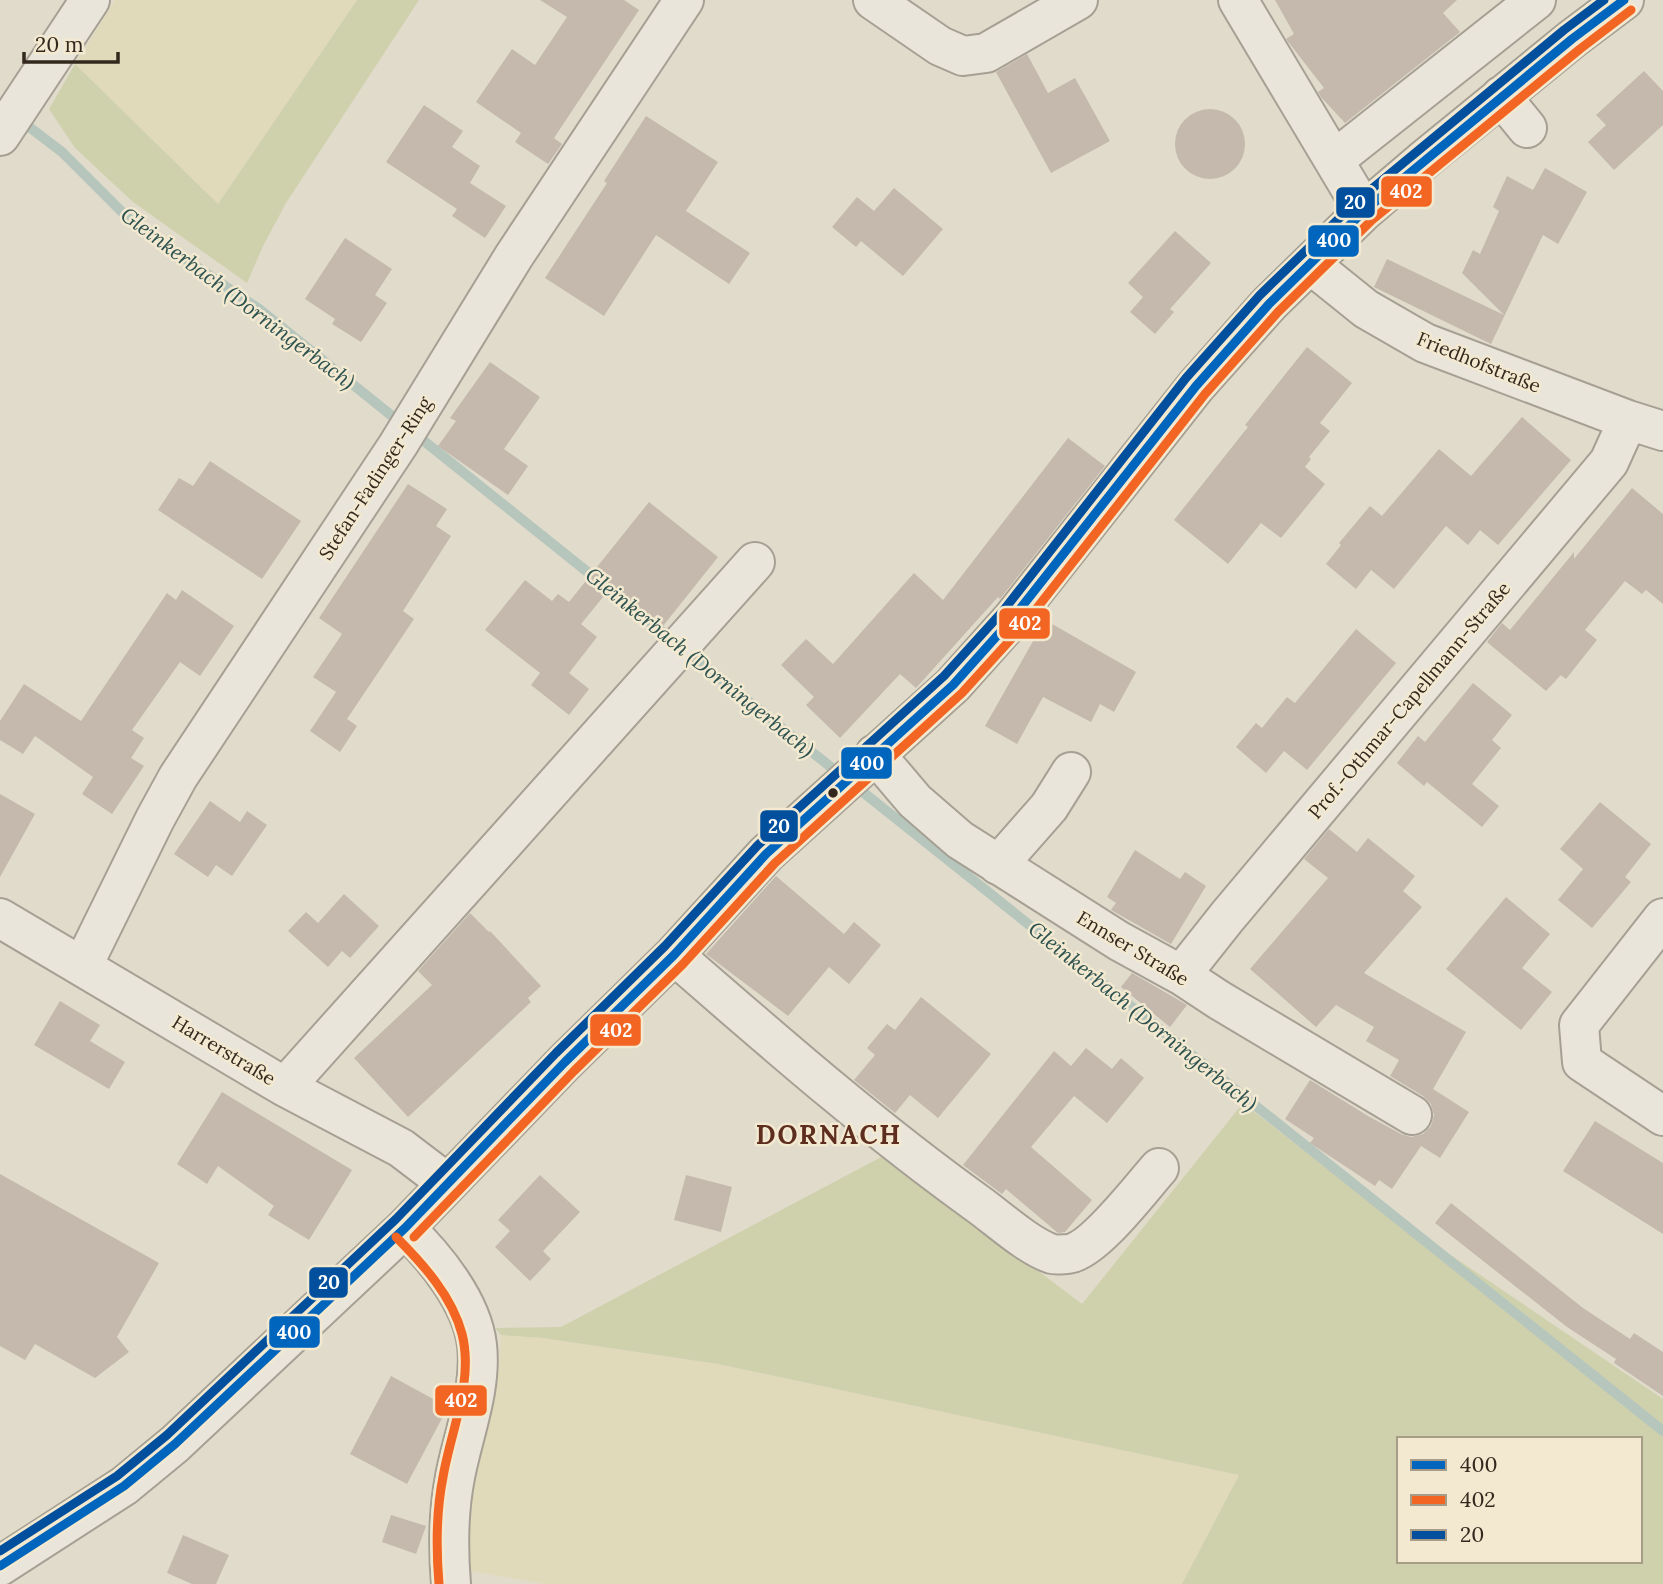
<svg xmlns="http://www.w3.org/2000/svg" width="1663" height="1584" viewBox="0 0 1663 1584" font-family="Lora,serif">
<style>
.farmland{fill:#e0dabb}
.green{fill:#cfd1ad;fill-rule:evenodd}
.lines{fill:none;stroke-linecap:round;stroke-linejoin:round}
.stream{stroke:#b6c6bc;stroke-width:10}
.building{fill:#c4b9ac}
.minor-casing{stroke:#a6a094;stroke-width:42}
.minor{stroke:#eae5db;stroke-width:38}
.bus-1-casing{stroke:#f3e9d0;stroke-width:14}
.bus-2-casing{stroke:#f3e9d0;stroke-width:14}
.bus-3-casing{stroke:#f3e9d0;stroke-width:14}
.bus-1{stroke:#0065bd;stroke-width:9}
.bus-2{stroke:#f26522;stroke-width:9}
.bus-3{stroke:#024f9e;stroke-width:9}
.bus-dot{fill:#33281d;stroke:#f3e9d0;stroke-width:2.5}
.labels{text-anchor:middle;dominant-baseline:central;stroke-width:5;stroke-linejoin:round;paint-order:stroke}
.street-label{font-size:19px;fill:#33281d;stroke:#f3e9d0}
.water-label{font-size:21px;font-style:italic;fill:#2d5250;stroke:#f3e9d0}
.district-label{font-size:26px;font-weight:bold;letter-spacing:2px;fill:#5d2d1f;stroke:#f3e9d0}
.line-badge{stroke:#f3e9d0;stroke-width:2.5}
.badge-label{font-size:19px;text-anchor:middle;font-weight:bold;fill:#fff}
</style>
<rect width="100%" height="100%" fill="#e1dbcb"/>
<!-- farmland -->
<path class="farmland" d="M115 0H357L218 204 75 64Z
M501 1335 543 1338 718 1364 1240 1475 1182 1584H545L469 1571 467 1549 472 1485 479 1445 490 1412 499 1370Z"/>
<!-- green -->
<path class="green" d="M357 0H419L286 203 263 246 247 283 133 202 75 148 49 109 75 64 218 204Z
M1243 1103 1407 1231 1414 1230 1663 1399V1584H1182L1239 1475 718 1364 543 1338 501 1335 495 1328 561 1327 885 1155 1082 1304ZM1399 1439H1640V1561H1399Z"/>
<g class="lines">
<!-- stream -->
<path class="stream" d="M20 120 62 152 134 224 259 309 402 424
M414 433 675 642
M687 652 842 776
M854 785 1663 1431"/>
</g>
<!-- building -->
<path class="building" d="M540 0H624L639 10 554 138 562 144 548 164 515 142 521 133 476 102 512 49 535 65 567 17Z
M1275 0H1457L1443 13 1460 32 1345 123 1321 97 1318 92 1324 88 1286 39 1294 34Z
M1027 54 1048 93 1075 78 1110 141 1051 173 996 72Z
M1644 71 1663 91V125L1614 170 1588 142 1606 125 1596 115Z
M424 105 463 131 452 147 480 166 470 183 506 206 485 238 452 216 457 209 386 162Z
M1175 144a35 35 0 1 1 70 0a35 35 0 1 1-70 0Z
M646 116 718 162 686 211 750 253 729 284 656 235 604 316 545 278 607 183 604 181Z
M1545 168 1587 192 1558 244 1543 235 1491 344 1374 287 1387 259 1504 315 1462 273 1473 250 1480 254 1499 211 1493 207 1507 176 1533 190Z
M894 188 943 229 903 276 861 241 856 247 832 227 857 197 874 211Z
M1175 231 1211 263 1170 309 1174 312 1155 334 1130 312 1143 297 1128 283Z
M345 238 392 269 375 295 387 303 361 342 332 324 335 319 305 299Z
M1307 347 1352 383 1320 423 1330 431 1309 457 1311 459 1305 467 1325 484 1281 538 1261 523 1228 564 1174 520 1248 427 1245 425Z
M490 362 540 397 504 449 528 466 508 495 438 446 456 421 450 418Z
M1522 417 1571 460 1498 545 1480 530 1468 545 1446 526 1394 589 1371 570 1356 589 1326 564 1341 545 1339 543 1370 506 1382 516 1439 449 1471 476Z
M1068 438 1105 466 1000 599 998 597 916 688 900 674 840 738 806 705 814 697 781 665 806 639 833 664 914 573 943 600Z
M210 461 301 521 262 579 158 510 179 478 193 486Z
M408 484 447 509 436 526 451 536 403 611 414 619 347 719 357 726 340 752 310 731 336 692 313 677 342 634 319 618Z
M1632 488 1663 514V604L1646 590 1642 594 1625 581 1585 630 1597 640 1566 679 1558 673 1561 675 1546 691 1487 642 1502 623 1510 630 1574 552V559Z
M649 502 718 557 663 626 612 586 581 624 597 637 569 673 589 689 569 715 531 685 540 673 485 630 525 580 552 601 558 594 569 602Z
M182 590 234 626 200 676 180 662 132 730 144 738 131 758 144 766 112 814 82 794 93 777 35 736 23 754 0 740V721L24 684 81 721 167 593 176 600Z
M1045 620 1136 672 1114 712 1100 704 1091 722 1043 697 1017 744 985 726Z
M1356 629 1396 663 1307 770 1284 751 1266 773 1236 747 1256 723 1262 728 1287 697 1295 703Z
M1473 683 1512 715 1492 740 1501 748 1472 784 1499 806 1482 827 1427 782 1424 786 1397 763 1418 736 1425 742Z
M0 794 35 814 0 877Z
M210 801 240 822 247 811 267 825 232 876 216 865 208 877 174 854Z
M1600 802 1651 844 1625 877 1631 882 1592 928 1558 900 1583 869 1560 849Z
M1329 829 1357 852 1368 838 1415 876 1403 891 1422 907 1364 973 1466 1032 1433 1089 1469 1112 1440 1158 1421 1146 1392 1189 1379 1180 1375 1186 1310 1143 1314 1138 1285 1119 1310 1080 1368 1116 1401 1134 1411 1137 1423 1134 1431 1126 1434 1115 1431 1104 1423 1096 1390 1076 1399 1060 1366 1041 1374 1027 1336 1005 1316 1027 1250 969 1328 878 1304 859Z
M1135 850 1180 879 1185 872 1206 886 1171 944 1111 910 1116 903 1107 897Z
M776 876 844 934 854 922 881 945 849 984 829 967 788 1016 706 954Z
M344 894 379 926 350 958 342 951 328 967 288 931 306 912 318 923Z
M1506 897 1550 934 1522 968 1552 992 1521 1030 1446 969Z
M470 913 489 932 490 931 541 986 528 998 531 1002 408 1117 354 1058 432 985 418 971Z
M1132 973 1187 1005 1170 1027 1121 987Z
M921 997 991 1054 938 1118 910 1095 895 1113 854 1080 875 1055 867 1048 887 1024 895 1030Z
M60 1001 100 1025 90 1041 125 1062 109 1089 34 1045Z
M1086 1048 1112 1069 1121 1058 1144 1078 1107 1123 1074 1096 1031 1147 1092 1200 1065 1232 1058 1233 1006 1189 1002 1194 963 1165 1054 1051 1071 1066Z
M222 1092 352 1170 309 1240 268 1215 274 1206 218 1166 207 1184 177 1164Z
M1595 1121 1663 1163V1234L1563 1171Z
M0 1174 159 1263 117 1337 129 1352 95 1378 35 1344 25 1360 0 1346Z
M540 1175 580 1212 543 1251 551 1259 530 1281 495 1247 510 1231 498 1220Z
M686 1175 732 1187 721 1232 674 1220Z
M1451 1203 1583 1308 1630 1339 1634 1333 1663 1352V1396L1614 1363 1616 1359 1567 1327 1435 1223Z
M391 1376 448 1407 407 1484 350 1454Z
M391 1515 426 1526 416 1554 382 1542Z
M183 1535 229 1555 216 1584H192L167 1573Z"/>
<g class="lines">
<!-- minor casing -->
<g class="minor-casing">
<path id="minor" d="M873 0 940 46 963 56 986 53 1078 0
M1238 0 1364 211
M1501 96 1527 128
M0 136 90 0
M1334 160 1536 0
M1310 264 1366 309 1425 343 1628 420 1663 431
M875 754 915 801 960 840 1119 941 1181 975 1219 1000 1412 1115
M998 865 1049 807 1071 772
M0 918 285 1087 401 1148 447 1183
M1663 918 1579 1025 1582 1062 1663 1116
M674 955C773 1041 872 1128 978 1204 999 1219 1028 1246 1052 1254 1056 1255 1064 1254 1068 1254 1094 1251 1141 1188 1159 1168
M83 965 155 819 178 777 398 445 514 256 684 0
M1181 975 1227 917 1609 462 1628 420
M285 1087 755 562
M405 1228C435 1257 472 1302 477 1345 482 1390 463 1434 455 1477 448 1513 448 1548 451 1584
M0 1566 124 1486 175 1444 405 1228 565 1062 674 955 766 854 953 685 1012 619 1196 386 1269 304 1364 211 1426 158 1572 39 1624 0"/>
</g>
<!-- minor -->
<use href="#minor" class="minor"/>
<!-- bus-1 casing -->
<g class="bus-1-casing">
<path id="bus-1" d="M0 1566 124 1486 175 1444 405 1228 565 1062 674 955 766 854 953 685 1012 619 1196 386 1269 304 1364 211 1572 39 1624 0"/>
</g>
<!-- bus-2 casing -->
<g class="bus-2-casing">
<path id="bus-2" d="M396 1237C423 1264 452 1296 462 1334 474 1381 451 1430 443 1477 436 1512 436 1548 439 1584
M414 1237 574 1071 683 964 775 863 962 693 1022 627 1205 394 1278 312 1372 220 1580 49 1631 10"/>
</g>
<!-- bus-3 casing -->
<g class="bus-3-casing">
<path id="bus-3" d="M0 1551 117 1476 167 1435 396 1219 556 1053 665 946 758 845 944 676 1003 611 1186 378 1260 295 1356 202 1564 30 1604 0"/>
</g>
<!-- bus-1 -->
<use href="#bus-1" class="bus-1"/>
<!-- bus-2 -->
<use href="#bus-2" class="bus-2"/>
<!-- bus-3 -->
<use href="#bus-3" class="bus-3"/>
</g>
<!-- markers -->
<circle class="bus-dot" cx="833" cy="793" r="6"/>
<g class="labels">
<!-- street labels -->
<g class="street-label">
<text transform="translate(1479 362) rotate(22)">Friedhofstraße</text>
<text transform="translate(375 478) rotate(-57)">Stefan-Fadinger-Ring</text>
<text transform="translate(1409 700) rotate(-50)">Prof.-Othmar-Capellmann-Straße</text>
<text transform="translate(1133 948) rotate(31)">Ennser Straße</text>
<text transform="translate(224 1050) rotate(31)">Harrerstraße</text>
</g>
<!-- water labels -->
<g class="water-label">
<text transform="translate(238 298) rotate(37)">Gleinkerbach (Dorningerbach)</text>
<text transform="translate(700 662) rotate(39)">Gleinkerbach (Dorningerbach)</text>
<text transform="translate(1143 1016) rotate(39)">Gleinkerbach (Dorningerbach)</text>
</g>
<!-- district labels -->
<g class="district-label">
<text x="829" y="1134">DORNACH</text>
</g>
</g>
<g class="line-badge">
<rect x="1380" y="175" width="53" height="33" rx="7" fill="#f26522"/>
<rect x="1335" y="186" width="41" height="33" rx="7" fill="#024f9e"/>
<rect x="1307" y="224" width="53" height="34" rx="7" fill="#0065bd"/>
<rect x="998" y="607" width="53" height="33" rx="7" fill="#f26522"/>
<rect x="840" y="746" width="53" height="34" rx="7" fill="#0065bd"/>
<rect x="759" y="809" width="40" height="34" rx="7" fill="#024f9e"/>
<rect x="589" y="1013" width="53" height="34" rx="7" fill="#f26522"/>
<rect x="308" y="1266" width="41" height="33" rx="7" fill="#024f9e"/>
<rect x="268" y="1315" width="53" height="34" rx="7" fill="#0065bd"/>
<rect x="434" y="1384" width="54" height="33" rx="7" fill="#f26522"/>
</g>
<g class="badge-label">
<text x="1406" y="198">402</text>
<text x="1355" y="209">20</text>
<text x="1334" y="247">400</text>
<text x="1025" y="630">402</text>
<text x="867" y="770">400</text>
<text x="779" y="833">20</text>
<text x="616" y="1037">402</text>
<text x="329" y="1289">20</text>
<text x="294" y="1339">400</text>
<text x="461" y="1407">402</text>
</g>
<!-- legend -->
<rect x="1397" y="1437" width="245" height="126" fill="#f3e9d0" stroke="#a69c88" stroke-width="2"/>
<rect x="1411" y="1460" width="35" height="10" fill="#0065bd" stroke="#a69c88" stroke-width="2"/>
<text x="1460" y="1472" font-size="21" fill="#33281d">400</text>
<rect x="1411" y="1495" width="35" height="10" fill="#f26522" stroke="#a69c88" stroke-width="2"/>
<text x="1460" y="1507" font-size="21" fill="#33281d">402</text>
<rect x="1411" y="1530" width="35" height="10" fill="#024f9e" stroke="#a69c88" stroke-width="2"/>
<text x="1460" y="1542" font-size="21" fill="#33281d">20</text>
<!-- scale -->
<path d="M24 52v10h94v-10" fill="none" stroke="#33281d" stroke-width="3.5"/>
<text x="35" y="52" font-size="21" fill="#33281d" stroke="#f3e9d0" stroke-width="5" paint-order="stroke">20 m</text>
</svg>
